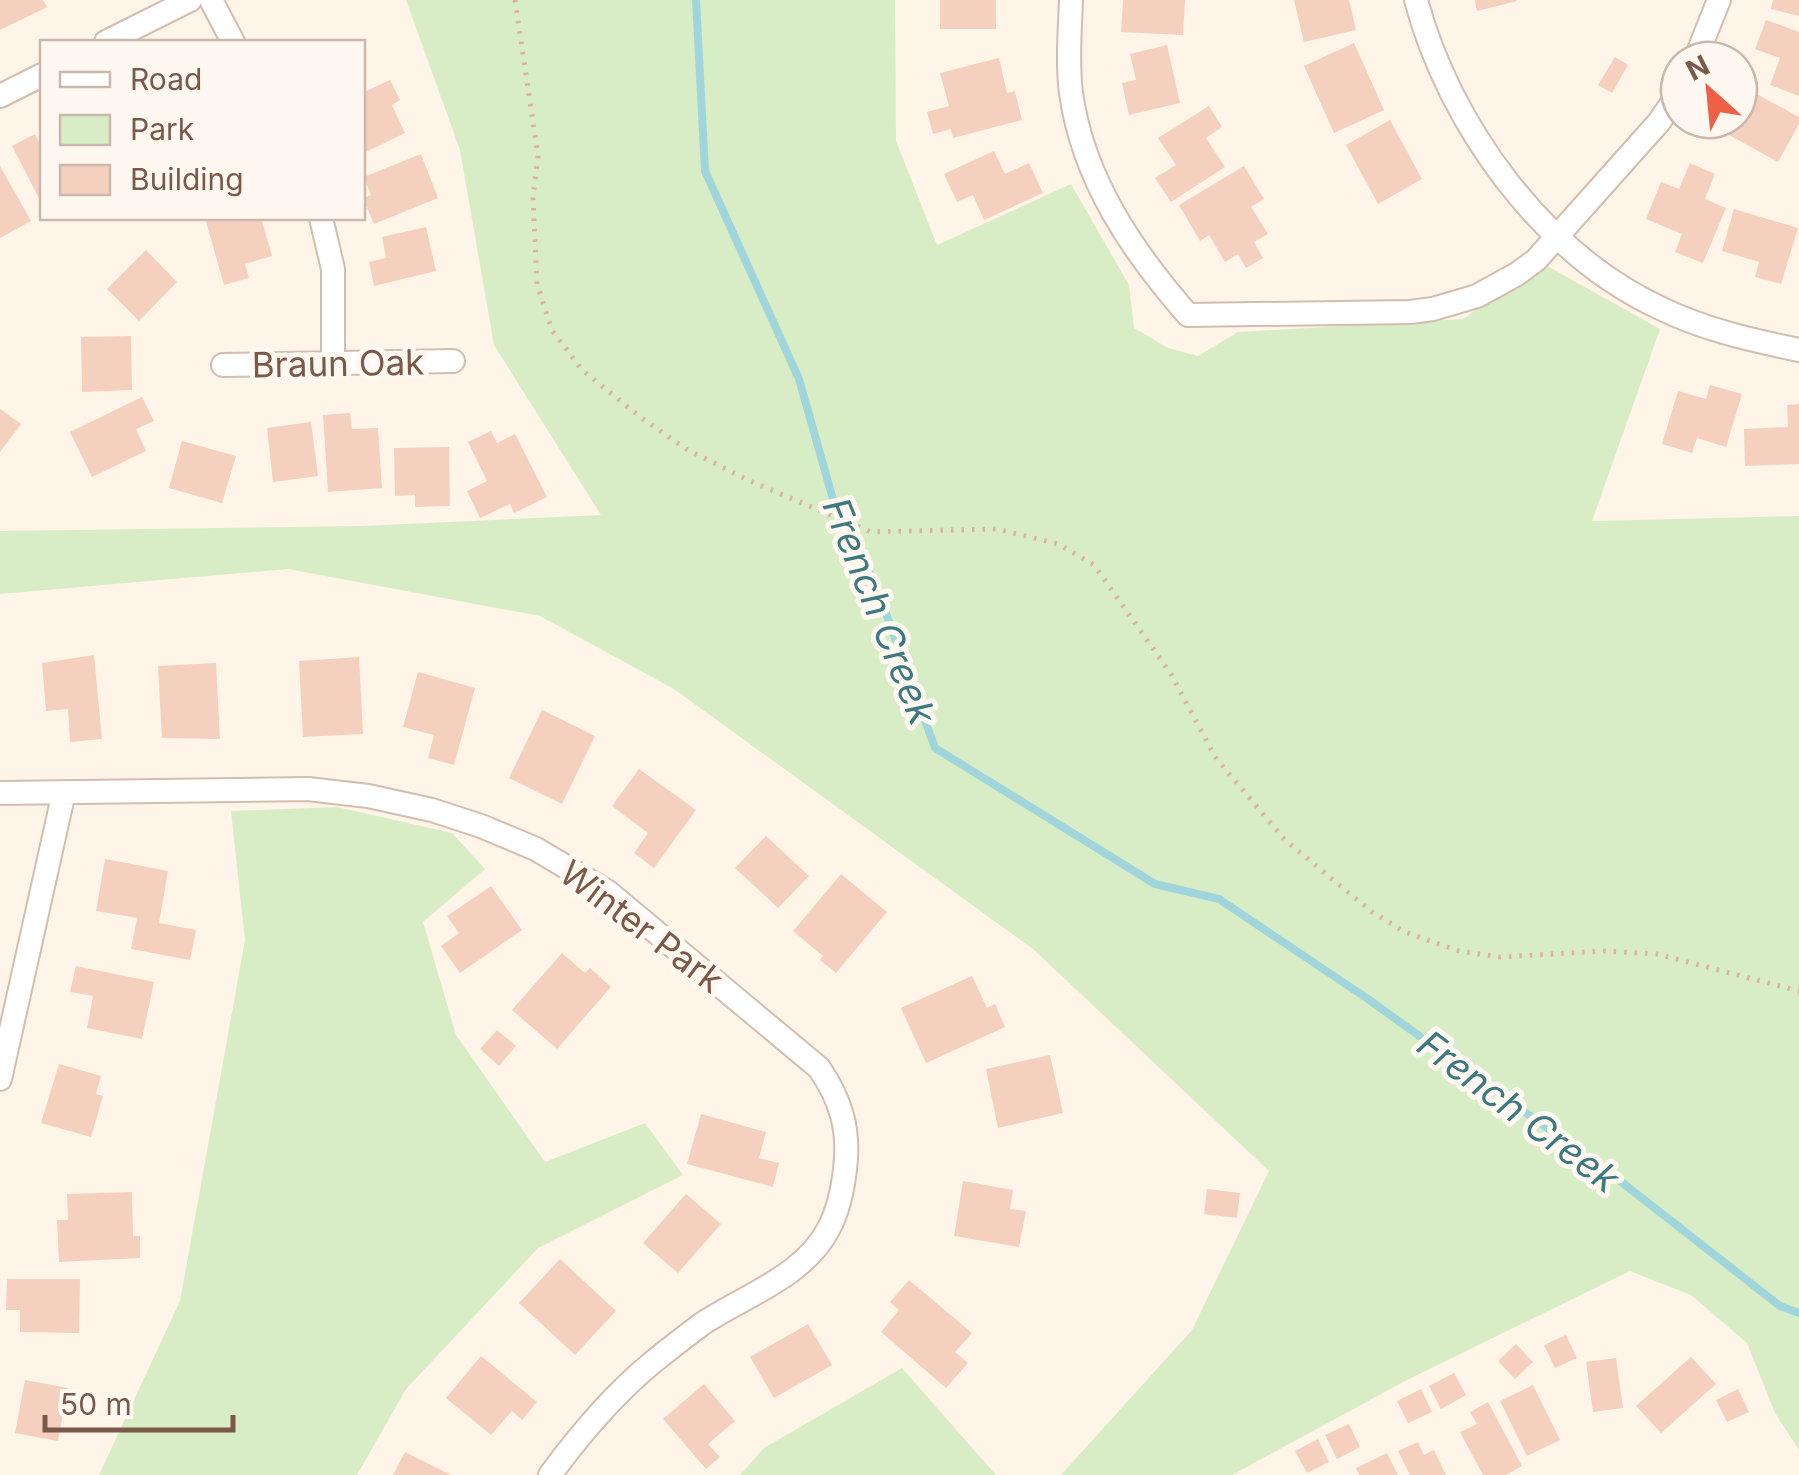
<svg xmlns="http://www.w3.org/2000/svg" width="1799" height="1475" viewBox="0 0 1799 1475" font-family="Inter,sans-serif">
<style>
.green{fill:#d8edc5}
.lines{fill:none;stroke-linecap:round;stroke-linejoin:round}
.stream{stroke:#a0d6db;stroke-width:8}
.building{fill:#f5d0be}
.street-casing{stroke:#d3bdaf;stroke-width:26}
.path{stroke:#dab3a0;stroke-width:5;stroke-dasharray:2.5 8;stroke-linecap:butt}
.street{stroke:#fff;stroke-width:22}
.labels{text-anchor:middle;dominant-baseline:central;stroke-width:10;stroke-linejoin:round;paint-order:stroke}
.street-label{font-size:35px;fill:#7a584a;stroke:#fff8f0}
.water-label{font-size:38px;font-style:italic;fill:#3c7980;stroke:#fff8f0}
</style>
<rect width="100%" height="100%" fill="#fef4e8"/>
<!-- green -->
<path class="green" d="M406 0H895L896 141 937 245 1071 184 1129 285 1134 328 1168 348 1198 356 1238 332 1463 319 1542 263 1660 329 1592 521 1799 516V1450L1775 1413 1747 1343 1691 1295 1630 1271 1407 1380 1232 1475H1061L1192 1330 1269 1171 1033 949 674 689 540 616 288 569 0 594V531L361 526 601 515 494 345 460 150Z
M337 807 452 833 485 869 423 922 456 1035 545 1162 645 1123 683 1175 538 1248 406 1389 357 1475H99L180 1301 245 940 231 811Z
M902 1368 996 1475H740L764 1448Z"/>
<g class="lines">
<!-- stream -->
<path class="stream" d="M696 0 705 171 799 379 834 503 875 583 935 748 1155 884 1219 899 1368 999 1615 1177 1780 1306 1799 1313"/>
</g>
<!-- building -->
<path class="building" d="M0 0H43L47 7 0 30Z
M940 0H996V29H940Z
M1123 0H1185L1183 35 1121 32Z
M1294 0H1349L1356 30 1304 42Z
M1475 0H1516L1517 1 1477 11Z
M1773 0H1799V16L1771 9Z
M1766 20 1799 32V96L1770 85 1780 58 1755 49Z
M1354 43 1384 110 1334 133 1304 66Z
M1167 45 1180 103 1129 115 1122 83 1136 80 1130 54Z
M1615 57 1628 65 1612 93 1598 85Z
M999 58 1007 93 1015 91 1022 120 953 138 951 129 933 134 927 112 949 106 940 73Z
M390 80 400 100 392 105 405 133 362 154V93Z
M1742 86 1799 117V124L1778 162 1718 129 1723 120H1739V92Z
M1209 106 1222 127 1206 138 1225 167 1171 202 1155 178 1176 165 1158 138Z
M1390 120 1422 179 1378 204 1346 145Z
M35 134 42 148V204L12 146Z
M994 151 1005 174 1029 163 1043 193 984 220 973 195 957 202 944 174Z
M421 154 438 198 374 224 363 198 371 195 364 177Z
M1690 163 1715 174 1705 199 1726 208 1703 263 1675 252 1682 234 1646 219 1661 182 1679 189Z
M0 166 31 221 0 238Z
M1244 166 1264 199 1251 207 1268 234 1254 242 1263 258 1246 268 1238 254 1225 262 1209 235 1200 241 1179 205Z
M1734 209 1798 228 1781 284 1755 277 1759 262 1722 251Z
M205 218H261L272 256 245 264 249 278 224 285Z
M426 227 436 271 374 286 369 262 386 258 382 237Z
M146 250 177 282 139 321 107 289Z
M131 336 132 390 82 392 81 337Z
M1710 385 1742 394 1726 447 1697 438 1692 453 1662 444 1678 391 1706 399Z
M142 397 154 421 136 429 146 451 92 477 70 432Z
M1799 404V464L1745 466 1744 429 1788 427 1787 405Z
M0 409 21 424 0 452Z
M350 413 352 429 378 428 382 488 328 492 323 415Z
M311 422 318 476 273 482 267 428Z
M491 431 497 443 515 434 547 497 514 513 510 504 480 518 467 491 487 481 468 442Z
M182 441 236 456 222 503 169 488Z
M449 447 450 506 415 507V495L395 496 394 448Z
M94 655 102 739 70 742 68 709 46 711 42 663Z
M359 657 363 734 303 737 299 661Z
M216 663 220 739 162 738 158 666Z
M418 672 475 688 454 765 428 758 434 735 403 727Z
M542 710 595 736 562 804 509 778Z
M639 769 696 810 654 868 634 853 648 833 612 806Z
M766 836 809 876 778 908 735 868Z
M105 859 168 871 159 923 196 930 190 960 131 949 137 918 96 911Z
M841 874 887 912 836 973 820 960 823 956 793 931Z
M491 886 522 930 460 973 441 946 459 933 447 916Z
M562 953 585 973 590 968 611 987 557 1049 512 1010Z
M76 966 154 982 142 1039 87 1028 93 996 70 992Z
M972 976 987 1008 995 1004 1005 1027 926 1063 901 1008Z
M497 1030 516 1046 499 1066 480 1049Z
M1050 1055 1063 1113 998 1128 986 1069Z
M59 1064 101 1076 96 1094 103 1096 91 1137 41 1123Z
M701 1114 766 1132 759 1158 779 1163 773 1187 687 1164Z
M963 1181 1013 1190 1010 1209 1026 1211 1019 1247 954 1236Z
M1207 1189 1240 1193 1237 1218 1204 1214Z
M132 1192 133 1236H140V1258L59 1262 57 1220H68L67 1194Z
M686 1194 721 1224 678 1273 643 1243Z
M560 1259 616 1311 575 1355 519 1303Z
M7 1279H80L79 1333 20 1332V1310H6Z
M909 1280 972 1333 955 1352 968 1363 946 1388 881 1332 899 1310 890 1302Z
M808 1324 832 1365 774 1398 750 1357Z
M1566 1335 1577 1358 1555 1368 1544 1345Z
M1516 1344 1533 1362 1515 1379 1498 1361Z
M481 1356 537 1402 522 1420 512 1411 491 1435 446 1398Z
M1691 1357 1716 1384 1661 1433 1636 1406Z
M1616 1358 1623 1408 1593 1412 1586 1362Z
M1454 1373 1466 1395 1441 1409 1429 1386Z
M25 1380 68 1388 58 1441 15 1433Z
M704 1384 735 1421 708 1444 720 1457 706 1469 663 1419Z
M1533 1385 1560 1440 1527 1456 1500 1401Z
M1421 1389 1432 1412 1408 1423 1397 1401Z
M1738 1389 1749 1412 1727 1422 1716 1400Z
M1488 1402 1522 1466 1506 1475H1483L1460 1432 1477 1424 1470 1412Z
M1349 1424 1360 1447 1337 1459 1325 1435Z
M1318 1439 1329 1462 1307 1473 1295 1451Z
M1418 1442 1424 1455 1434 1450 1446 1475H1410L1398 1451Z
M405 1452 451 1475H393Z
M1387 1453 1398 1475H1359L1356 1468Z"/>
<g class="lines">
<!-- street casing -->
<g class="street-casing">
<path id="street" d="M211 0 233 42
M1071 0C1070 30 1067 62 1071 93 1083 179 1132 251 1188 315L1410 312 1433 309 1477 296 1517 274 1536 260 1659 122 1679 93
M1416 0C1449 124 1542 253 1660 308 1705 330 1751 340 1799 350
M106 42 190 0
M1695 60 1719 0
M0 96 42 75
M321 218 333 269V363
M223 365 453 361
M0 793 308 789 368 796 432 810 481 826 536 849 608 892 819 1068C841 1100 850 1130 845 1169 843 1187 838 1211 829 1228 805 1276 744 1296 702 1324 686 1336 669 1349 653 1362 614 1394 580 1434 550 1475
M0 1079 64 792"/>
</g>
<!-- path -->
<path class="path" d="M515 0 538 156 533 198 537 284 552 330 582 370 643 419 686 449 750 481 871 532 997 529 1058 544 1094 565 1171 674 1215 757 1285 840 1372 912 1405 932 1459 951 1500 957 1604 951 1657 954 1799 991"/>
<!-- street -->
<use href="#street" class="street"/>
</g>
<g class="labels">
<!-- street labels -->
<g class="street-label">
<text transform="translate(338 363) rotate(-1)">Braun Oak</text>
<text transform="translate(642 926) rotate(37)">Winter Park</text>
</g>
<!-- water labels -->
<g class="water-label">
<text transform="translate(880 611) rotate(68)">French Creek</text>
<text transform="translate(1519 1111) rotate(37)">French Creek</text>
</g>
</g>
<!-- legend -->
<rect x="40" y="40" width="325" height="180" fill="#fff8f0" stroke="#cab8ae" stroke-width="2.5"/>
<rect x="60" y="72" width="50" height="15" fill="#ffffff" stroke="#cab8ae" stroke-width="2.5"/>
<text x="130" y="90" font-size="30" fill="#7a584a">Road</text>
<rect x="60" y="115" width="50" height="30" fill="#d8edc5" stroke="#cab8ae" stroke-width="2.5"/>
<text x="130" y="140" font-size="30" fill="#7a584a">Park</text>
<rect x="60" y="165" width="50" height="30" fill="#f5d0be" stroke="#cab8ae" stroke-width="2.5"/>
<text x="130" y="190" font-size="30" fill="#7a584a">Building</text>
<!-- north arrow -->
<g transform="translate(1709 90) rotate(333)"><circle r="48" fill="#fff8f0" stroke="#cab8ae" stroke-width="2.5"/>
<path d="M0-8L18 38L0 25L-18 38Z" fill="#ed6147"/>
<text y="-15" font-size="28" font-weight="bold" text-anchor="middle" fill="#7a584a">N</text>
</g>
<!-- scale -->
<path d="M45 1415v15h188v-15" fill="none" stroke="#7a584a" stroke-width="5"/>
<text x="60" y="1415" font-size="30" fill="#7a584a" stroke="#fff8f0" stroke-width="8" paint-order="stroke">50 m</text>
</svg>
